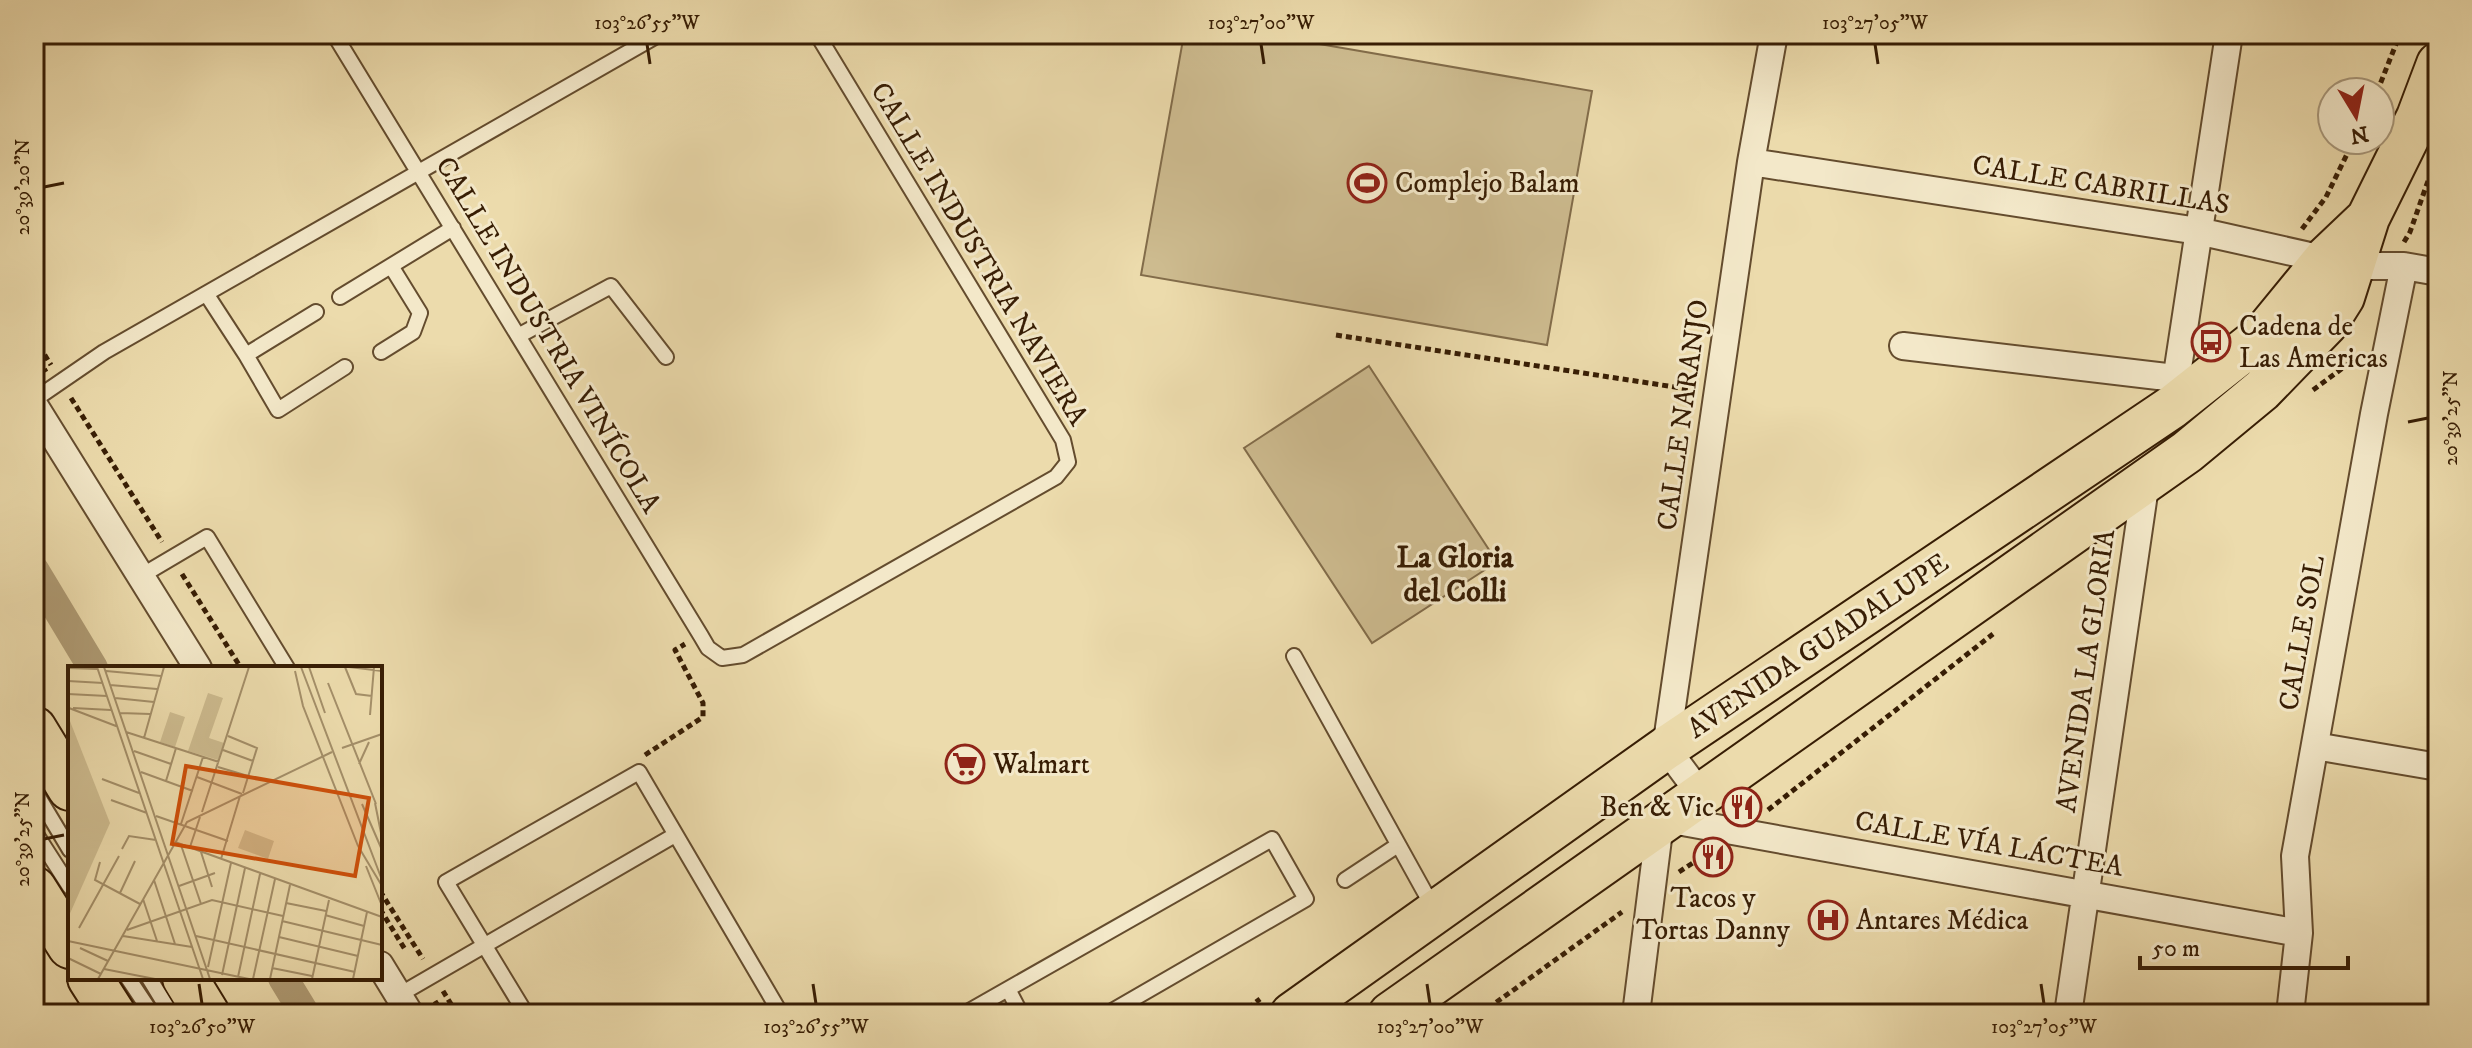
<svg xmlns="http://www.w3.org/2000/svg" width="2472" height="1048" viewBox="0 0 2472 1048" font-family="'IM FELL DW Pica',serif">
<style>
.grass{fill:#cdbb8f;stroke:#826c4a;stroke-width:2}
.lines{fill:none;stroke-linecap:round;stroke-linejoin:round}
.canal{stroke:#ae9a73;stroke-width:30}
.lane-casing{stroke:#644c2e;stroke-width:18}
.street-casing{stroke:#644c2e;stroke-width:30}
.primary-casing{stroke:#371d04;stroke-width:46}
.highway-casing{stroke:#371d04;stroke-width:48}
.path{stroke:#371d04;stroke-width:5;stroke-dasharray:6 4;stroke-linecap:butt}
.lane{stroke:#f3e8c9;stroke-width:14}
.street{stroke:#f3e8c9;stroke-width:26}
.primary{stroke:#ecdbac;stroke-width:42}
.highway{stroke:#ecdbac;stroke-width:44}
.ticks{fill:none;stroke:#371d04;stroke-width:3}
.labels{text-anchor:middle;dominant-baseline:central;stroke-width:6;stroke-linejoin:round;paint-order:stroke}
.poi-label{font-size:28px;fill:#371d04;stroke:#f3e8c9;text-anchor:start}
.street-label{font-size:28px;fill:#371d04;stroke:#f3e8c9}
.neighbourhood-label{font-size:30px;font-weight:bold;fill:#371d04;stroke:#f3e8c9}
.inset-road{fill:none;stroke:#a48f69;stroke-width:2}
.view{fill:#cd500b;fill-opacity:0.15;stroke:#cd500b;stroke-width:4}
.inset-edge{fill:none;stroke:#371d04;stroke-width:4}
.neatline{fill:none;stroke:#371d04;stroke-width:3}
.ticks-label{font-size:20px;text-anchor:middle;fill:#371d04}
</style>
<rect width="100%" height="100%" fill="#ecdbac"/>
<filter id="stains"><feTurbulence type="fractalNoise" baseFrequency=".0025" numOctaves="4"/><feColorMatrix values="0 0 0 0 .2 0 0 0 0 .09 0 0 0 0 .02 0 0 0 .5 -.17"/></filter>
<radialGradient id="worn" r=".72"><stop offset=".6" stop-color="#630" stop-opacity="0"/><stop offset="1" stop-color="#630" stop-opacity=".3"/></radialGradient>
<!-- grass -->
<path class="grass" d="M1184 34H1261L1592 91 1547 345 1141 275Z
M1369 366 1497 562 1372 643 1244 448Z"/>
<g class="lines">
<!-- canal -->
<path class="canal" d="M34 570 93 668
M283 978 305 1014"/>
<!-- lane casing -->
<g class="lane-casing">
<path id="lane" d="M334 34 701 636 708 648 722 658 743 655 1056 477 1068 462 1063 440 817 34
M207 295 246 355
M340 297 453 228
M316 312 246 355 278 410 345 367
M518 336 611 286 666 357
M381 352 413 332 420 313 391 266
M34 400 104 352 660 34
M141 576 207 537 287 668
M1294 656 1434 909
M34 790 70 850
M34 831 70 887
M1345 880 1398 845
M128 978 152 1014
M149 978 171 1014
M1008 989 1021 1014
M399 995 675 835
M526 1014 446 882 639 772 781 1014
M964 1014 1272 839 1306 899 1107 1014"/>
</g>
<!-- street casing -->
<g class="street-casing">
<path id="street" d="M1751 162 2198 231 2354 266H2404L2438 272
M1903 346 2175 378
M34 405 198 668
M2172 407 2229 34
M2315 746 2438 767
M1701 795 1666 748 1751 162 1774 34
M1666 819 2299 933
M380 965 410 1014
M1636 1014 1660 823
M2068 1014 2146 480
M2290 1014 2299 933 2295 856 2374 414 2404 266"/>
</g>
<!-- primary casing -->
<g class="primary-casing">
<path id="primary" d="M1292 1014 1666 748 2172 407 2262 336 2326 258 2365 221
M1390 1014 2187 452 2262 390 2326 324 2343 297 2368 218 2418 117 2438 64"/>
</g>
<!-- highway casing -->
<g class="highway-casing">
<path id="highway" d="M34 729 70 788
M34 889 70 946
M90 978 113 1014
M185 978 207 1014"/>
</g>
<!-- path -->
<path class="path" d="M2377 92 2400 34
M2302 229 2326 197 2354 140
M2404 242 2410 232 2428 181
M1336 335 1694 390
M34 338 51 365
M34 352 46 372
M2313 390 2359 356
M71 398 162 542
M182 574 241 668
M645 755 703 717V703L675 650 685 644
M1768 810 1993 634
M1679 872 1708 853
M380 891 423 959
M380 909 406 951
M443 991 457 1014
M435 1001 443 1014
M1240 1014 1260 999
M1480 1014 1622 912"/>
<!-- lane -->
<use href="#lane" class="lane"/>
<!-- street -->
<use href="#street" class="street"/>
<!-- primary -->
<use href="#primary" class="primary"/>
<!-- highway -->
<use href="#highway" class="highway"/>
</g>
<!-- ticks -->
<path class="ticks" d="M647 44 650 64M1261 44 1264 64M1875 44 1878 64M44 187 64 183M2408 422 2428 418M44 839 64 835M199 984 202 1004M813 984 816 1004M1427 984 1430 1004M2041 984 2044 1004"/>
<!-- icons -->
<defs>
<g id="stadium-ring" transform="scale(2)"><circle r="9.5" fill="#f3e8c9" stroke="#8f2418" stroke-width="1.5"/><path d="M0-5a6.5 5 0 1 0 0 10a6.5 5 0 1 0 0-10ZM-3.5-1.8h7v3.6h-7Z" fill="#8f2418"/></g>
<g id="bus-ring" transform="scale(2)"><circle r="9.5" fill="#f3e8c9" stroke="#8f2418" stroke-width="1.5"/><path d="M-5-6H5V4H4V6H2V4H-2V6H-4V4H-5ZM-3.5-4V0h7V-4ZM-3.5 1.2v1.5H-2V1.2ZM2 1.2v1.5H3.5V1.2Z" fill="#8f2418"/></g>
<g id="supermarket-ring" transform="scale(2)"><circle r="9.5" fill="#f3e8c9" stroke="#8f2418" stroke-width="1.5"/><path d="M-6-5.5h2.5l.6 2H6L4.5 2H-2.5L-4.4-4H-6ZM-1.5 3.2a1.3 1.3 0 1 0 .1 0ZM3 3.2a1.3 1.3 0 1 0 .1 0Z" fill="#8f2418"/></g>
<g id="restaurant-ring" transform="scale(2)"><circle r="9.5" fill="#f3e8c9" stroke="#8f2418" stroke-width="1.5"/><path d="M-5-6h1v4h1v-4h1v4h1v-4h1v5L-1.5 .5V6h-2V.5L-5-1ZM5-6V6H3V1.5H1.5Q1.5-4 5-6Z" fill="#8f2418"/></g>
<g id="hospital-ring" transform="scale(2)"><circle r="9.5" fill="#f3e8c9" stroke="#8f2418" stroke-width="1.5"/><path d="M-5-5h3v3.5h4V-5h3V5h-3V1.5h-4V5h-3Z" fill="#8f2418"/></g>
</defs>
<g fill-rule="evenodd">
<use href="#stadium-ring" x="1367" y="183"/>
<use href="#bus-ring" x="2211" y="342"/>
<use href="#supermarket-ring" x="965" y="764"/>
<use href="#restaurant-ring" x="1742" y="807"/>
<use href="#restaurant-ring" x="1713" y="857"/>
<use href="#hospital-ring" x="1828" y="920"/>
</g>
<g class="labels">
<!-- poi labels -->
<g class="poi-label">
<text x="1395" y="183">Complejo Balam</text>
<text x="2239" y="326">Cadena de<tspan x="2239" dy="32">Las Americas</tspan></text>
<text x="993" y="764">Walmart</text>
<text x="1714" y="807" text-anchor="end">Ben &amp; Vic</text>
<text x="1713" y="898" text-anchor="middle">Tacos y<tspan x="1713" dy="32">Tortas Danny</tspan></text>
<text x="1856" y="920">Antares Médica</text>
</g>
<!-- street labels -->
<g class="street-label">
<text transform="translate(2101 185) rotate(9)">CALLE CABRILLAS</text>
<text transform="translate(979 254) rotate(59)">CALLE INDUSTRIA NAVIERA</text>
<text transform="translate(548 335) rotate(59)">CALLE INDUSTRIA VINÍCOLA</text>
<text transform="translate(1683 415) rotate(-82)">CALLE NARANJO</text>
<text transform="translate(2302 633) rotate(-80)">CALLE SOL</text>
<text transform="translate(1818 646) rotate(-34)">AVENIDA GUADALUPE</text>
<text transform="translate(2086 671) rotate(-82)">AVENIDA LA GLORIA</text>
<text transform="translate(1989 844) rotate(10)">CALLE VÍA LÁCTEA</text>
</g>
<!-- neighbourhood labels -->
<g class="neighbourhood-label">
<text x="1455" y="558">La Gloria<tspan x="1455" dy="34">del Colli</tspan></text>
</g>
</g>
<!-- overview -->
<g transform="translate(68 666)">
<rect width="314" height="314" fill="#ecdbac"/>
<path d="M140 27 155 32 141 72 156 77 150 94 120 85ZM102 46 117 51 107 81 92 76ZM177 164 206 175 200 193 170 182Z" fill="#cdbb8f"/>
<path d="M0 50 42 157 0 252Z" fill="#cdbb8f"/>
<path class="inset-road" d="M29 1 135 313M36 1 142 313M233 1 314 214M241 1 257 47M277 1 288 28 304 30M281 1 314 5M0 2 30 3M38 5 93 10M227 5 235 40 290 180M0 15 35 17M260 17 308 138M42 19 89 23M0 28 39 30M47 32 86 36M1 42 48 60M5 42 43 44M52 47 82 48M302 49 306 1M58 66 151 96M160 70 189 82 175 127M76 72 96 1M274 82 314 68M155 84 185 95M66 85 103 98M291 98 301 76M150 101 180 110M73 106 125 125M129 111 174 128M34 113 71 127M98 115 108 82M43 134 79 147M307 137 314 172M294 138 314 184M134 146 181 1M88 150 160 175M113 158 135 91M107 176 314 251M113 179 133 238M290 180 314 220M122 181 132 151M54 183 61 170 88 174M133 186 144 221M153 193 172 130M32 196 27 214 72 238M298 200 314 240M86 214 107 278M111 220 147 207M52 227 67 195M75 233 89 275M218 237 258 245M257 249 296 260M214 255 314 279M11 262 51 190M59 264 144 234 215 250M55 270 124 281M128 270 287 306M211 271 290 290M0 275 181 313M12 282 40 295M0 292 33 308M140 301 163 197M204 302 244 310M36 303 87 313M154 309 177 202M170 311 192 208M30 313 119 156 264 86M185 313 207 213M202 313 222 219M244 313 261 234M285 313 299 246"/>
<path class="view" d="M118 100 301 132 287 210 104 178Z"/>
<rect width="314" height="314" class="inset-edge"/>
</g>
<!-- margin -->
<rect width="2472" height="1048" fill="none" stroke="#ecdbac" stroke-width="88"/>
<!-- north arrow -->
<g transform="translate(2356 116) rotate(170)"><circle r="38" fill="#f3e8c9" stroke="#a8977a" stroke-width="2"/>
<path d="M0-6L14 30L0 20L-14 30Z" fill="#8f2418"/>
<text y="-12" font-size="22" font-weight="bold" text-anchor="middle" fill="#371d04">N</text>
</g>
<!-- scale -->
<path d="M2140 956v12h208v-12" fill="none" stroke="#371d04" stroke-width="4"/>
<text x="2152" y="956" font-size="24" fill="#371d04" stroke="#f3e8c9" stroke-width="6" paint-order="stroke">50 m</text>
<rect x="44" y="44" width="2384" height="960" class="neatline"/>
<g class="ticks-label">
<text x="647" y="29">103°26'55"W</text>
<text x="1261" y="29">103°27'00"W</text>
<text x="1875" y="29">103°27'05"W</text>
<text transform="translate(22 187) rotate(-90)" y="7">20°39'20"N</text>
<text transform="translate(2450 418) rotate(-90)" y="7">20°39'25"N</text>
<text transform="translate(22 839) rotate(-90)" y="7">20°39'25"N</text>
<text x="202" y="1033">103°26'50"W</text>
<text x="816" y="1033">103°26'55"W</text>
<text x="1430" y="1033">103°27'00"W</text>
<text x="2044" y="1033">103°27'05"W</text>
</g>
<rect width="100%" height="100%" filter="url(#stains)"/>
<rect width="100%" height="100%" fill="url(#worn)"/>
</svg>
